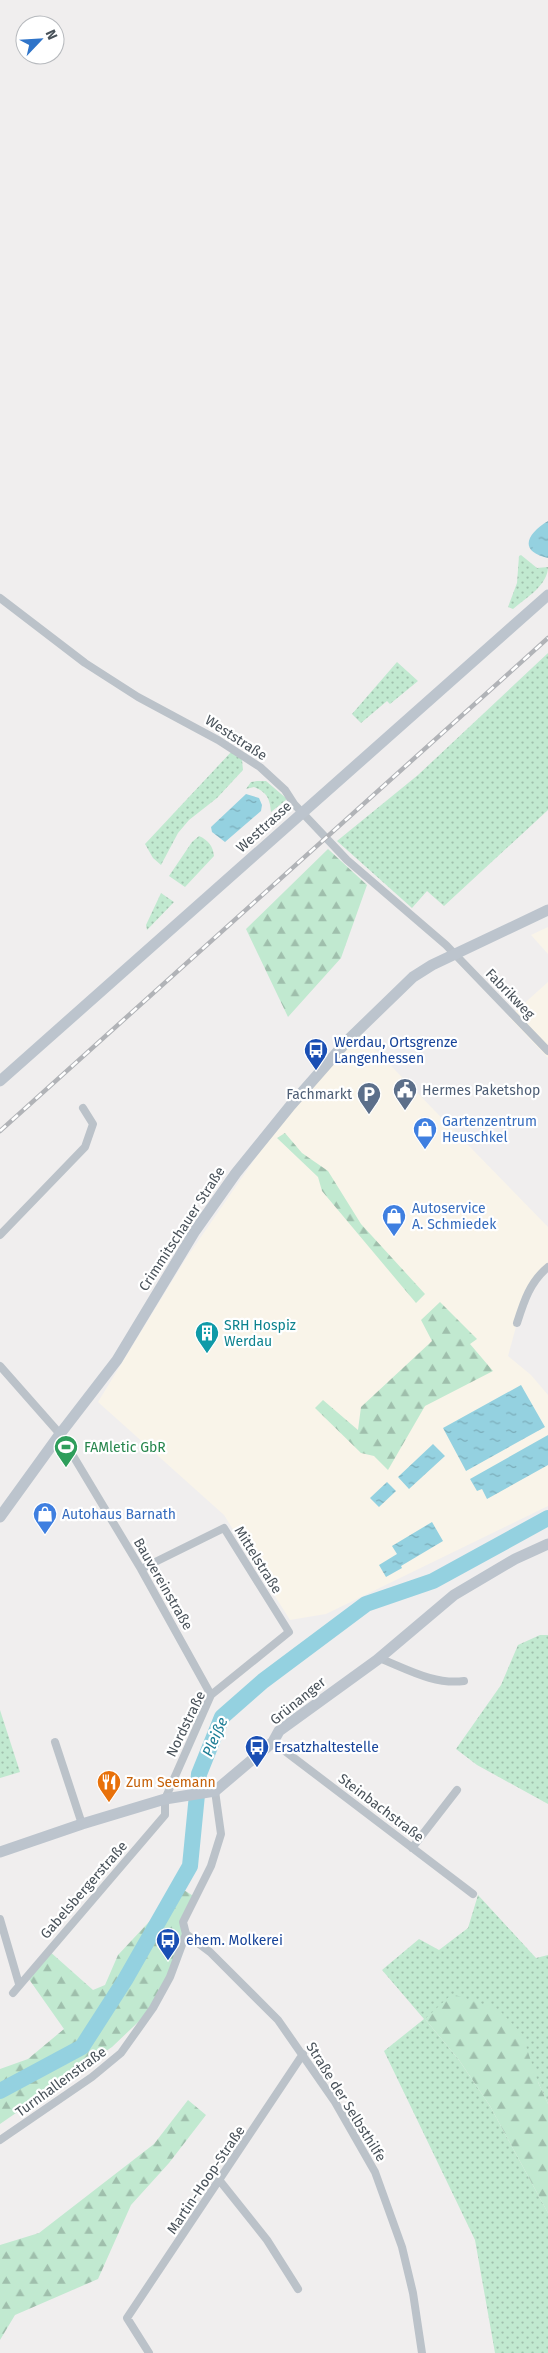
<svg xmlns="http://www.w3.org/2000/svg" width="548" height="2353" viewBox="0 0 548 2353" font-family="'Fira Sans',sans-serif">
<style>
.commercial{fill:#f9f4e9}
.grass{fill:url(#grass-dots)}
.forest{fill:url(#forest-firs)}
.water{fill:url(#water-ripples)}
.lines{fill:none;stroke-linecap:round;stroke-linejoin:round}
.river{stroke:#94d1e0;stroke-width:16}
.street{stroke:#bbc2c9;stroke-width:8}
.secondary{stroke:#bcc4cd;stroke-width:11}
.rail-casing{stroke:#b1b3b7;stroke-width:4.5}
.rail{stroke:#fff;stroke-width:2.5;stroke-dasharray:8;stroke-linecap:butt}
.labels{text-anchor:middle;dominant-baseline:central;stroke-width:4.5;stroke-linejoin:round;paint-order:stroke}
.street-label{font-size:14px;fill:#485159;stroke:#fff}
.transit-label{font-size:14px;fill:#164399;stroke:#fff;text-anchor:start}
.service-label{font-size:14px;fill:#4e5e75;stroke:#fff;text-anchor:start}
.shop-label{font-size:14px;fill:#366cbe;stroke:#fff;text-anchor:start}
.culture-label{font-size:14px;fill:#0d838f;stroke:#fff;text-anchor:start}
.leisure-label{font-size:14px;fill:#27864d;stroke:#fff;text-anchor:start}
.food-label{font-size:14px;fill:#c56008;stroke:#fff;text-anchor:start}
.water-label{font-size:15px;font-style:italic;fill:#1e7e96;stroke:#fff}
</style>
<defs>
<pattern id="grass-dots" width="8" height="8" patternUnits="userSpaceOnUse" patternTransform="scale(1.25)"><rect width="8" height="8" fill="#c1e9d0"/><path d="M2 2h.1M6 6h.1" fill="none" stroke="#9fbfac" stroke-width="1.8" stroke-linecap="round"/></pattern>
<pattern id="forest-firs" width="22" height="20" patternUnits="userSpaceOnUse" patternTransform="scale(1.25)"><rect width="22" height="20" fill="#c1e9d0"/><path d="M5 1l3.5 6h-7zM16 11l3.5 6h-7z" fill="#9fbfac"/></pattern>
<pattern id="water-ripples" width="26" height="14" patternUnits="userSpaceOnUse" patternTransform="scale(1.25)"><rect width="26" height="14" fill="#94d1e0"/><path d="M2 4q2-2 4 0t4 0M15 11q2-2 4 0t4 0" fill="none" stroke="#7bacb9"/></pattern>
</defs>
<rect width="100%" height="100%" fill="#f0eeee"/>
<!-- commercial -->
<path class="commercial" d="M548 927V954L531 935Z
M548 982V1058L509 1017Z
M357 1031 548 1227V1267L540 1273 517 1323 508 1356 531 1375 548 1395V1506L326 1614 290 1620 224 1515 98 1402 185 1260 270 1137Z"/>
<!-- grass -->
<path class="grass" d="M521 555 537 568 548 567C548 585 526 598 513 609L508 607 517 583 519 556Z
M548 653V810L444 906 427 891 412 908 337 841 418 775Z
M397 662 418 681 390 704 387 701 361 723 352 714Z
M232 751 242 760 243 770 217 798 189 820 178 833 161 865 153 858 145 844Z
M257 781H266L287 799 271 812C270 799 267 792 254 787L246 789 251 782Z
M199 836C208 840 213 846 214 856L185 887 169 876 192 842Z
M161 893 174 902 147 930 146 925Z
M540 1635H548V1804L477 1765 456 1749 501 1685 518 1645Z
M0 1710 20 1772 0 1778Z
M478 1895 536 1958 548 1955V2104L538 2082 425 2019 459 2060 490 2106 548 2213V2353H495L475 2240 384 2051 424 2019 382 1970 419 1939 439 1950 468 1928Z"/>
<!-- forest -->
<path class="forest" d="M328 849 367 885 341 958 288 1017 246 929Z
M285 1133 302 1153 328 1171 361 1224 425 1294 416 1303 322 1191 318 1177 277 1138Z
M440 1302 477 1339 470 1344 493 1371 425 1406 388 1470 374 1456 361 1453 315 1408 323 1400 358 1430 361 1407 432 1341 421 1320Z
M179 1887 195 1897 183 1921 186 1934 153 2008 112 2047 0 2124V2069L28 2059 64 2029 26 1975 48 1950 93 1990 105 1985 118 1955 176 1893Z
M452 1994 498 2009 522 2034 538 2082 548 2104V2213L490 2106 459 2060 425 2019Z
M188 2100 206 2115 169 2163 131 2205 98 2279 15 2315 0 2340V2245L39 2233 154 2144Z"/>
<!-- water -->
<path class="water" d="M548 521V558C517 551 528 533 548 521Z
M246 794 259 798 262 805 261 811 225 842 212 832 211 827Z
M521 1385 545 1427 466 1471 443 1428Z
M548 1435V1465L487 1499 482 1489 477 1491 470 1479Z
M433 1444 445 1456 409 1489 398 1477Z
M387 1482 396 1491 379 1507 370 1498Z
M432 1522 443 1541 401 1566 402 1568 386 1577 379 1565 397 1554 392 1546Z"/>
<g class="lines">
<!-- river -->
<path class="river" d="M0 2091 82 2047 125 1980 190 1866 199 1774 222 1717 263 1681 366 1604 433 1581 548 1518"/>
<!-- street -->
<path class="street" d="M0 598 85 663 138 697 218 740 260 767 285 790 294 804 347 860 446 945 548 1051
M0 1235 85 1147 93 1124 83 1108
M517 1323C524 1301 530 1282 548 1267
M0 1366 60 1434 141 1569 211 1695
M379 1658C407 1669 434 1685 464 1681
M55 1742 82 1824
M273 1742 473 1894
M412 1848 457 1790
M0 1919 19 1984
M186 1934 210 1952 278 2020 335 2102 375 2172 402 2247 413 2293 422 2353
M13 1993 165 1815V1799L211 1695 289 1632 224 1528 141 1569
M0 2140 92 2077 121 2053 153 2008 170 1977 186 1934 183 1922 211 1866 221 1834 215 1791
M220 2181 267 2240 298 2289
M149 2353 127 2318 303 2054"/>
<!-- secondary -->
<path class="secondary" d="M0 1081 548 595
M0 1517 60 1434 117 1360 195 1231 236 1173 291 1105 348 1040 413 977 432 965 548 910
M0 1852 82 1824 165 1799 215 1791 273 1742 279 1731 377 1660 454 1595 515 1559 548 1544"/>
<!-- rail casing -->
<g class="rail-casing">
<path id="rail" d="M0 1131 548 638"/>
</g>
<!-- rail -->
<use href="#rail" class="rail"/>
</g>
<!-- icons -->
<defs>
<g id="bus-pin" transform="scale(1.25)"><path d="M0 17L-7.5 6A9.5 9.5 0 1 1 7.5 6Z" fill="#1a4fb4" stroke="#fff"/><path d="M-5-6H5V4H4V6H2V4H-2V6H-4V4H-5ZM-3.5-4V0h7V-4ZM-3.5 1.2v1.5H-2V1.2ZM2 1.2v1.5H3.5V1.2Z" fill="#fff"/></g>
<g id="civic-pin" transform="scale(1.25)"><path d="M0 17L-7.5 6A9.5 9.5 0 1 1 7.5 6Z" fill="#5c6f8a" stroke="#fff"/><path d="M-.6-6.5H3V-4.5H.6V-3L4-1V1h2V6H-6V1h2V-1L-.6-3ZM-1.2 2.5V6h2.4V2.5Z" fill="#fff"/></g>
<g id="parking-pin" transform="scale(1.25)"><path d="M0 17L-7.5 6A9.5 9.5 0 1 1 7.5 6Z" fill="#5c6f8a" stroke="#fff"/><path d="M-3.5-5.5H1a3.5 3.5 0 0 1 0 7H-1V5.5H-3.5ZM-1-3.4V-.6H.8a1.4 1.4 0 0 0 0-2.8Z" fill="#fff"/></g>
<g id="shop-pin" transform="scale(1.25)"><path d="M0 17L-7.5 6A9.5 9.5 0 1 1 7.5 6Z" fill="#3f7fe0" stroke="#fff"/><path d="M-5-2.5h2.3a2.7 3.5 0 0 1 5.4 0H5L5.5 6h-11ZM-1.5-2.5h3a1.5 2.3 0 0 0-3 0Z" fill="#fff"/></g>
<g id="building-pin" transform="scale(1.25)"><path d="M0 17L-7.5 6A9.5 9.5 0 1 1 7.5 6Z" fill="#0f9aa8" stroke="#fff"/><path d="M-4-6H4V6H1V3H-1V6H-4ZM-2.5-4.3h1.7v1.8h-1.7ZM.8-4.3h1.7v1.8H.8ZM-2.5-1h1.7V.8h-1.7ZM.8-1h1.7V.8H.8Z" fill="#fff"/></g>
<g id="stadium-pin" transform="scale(1.25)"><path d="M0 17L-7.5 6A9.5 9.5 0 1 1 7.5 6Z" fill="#2e9e5b" stroke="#fff"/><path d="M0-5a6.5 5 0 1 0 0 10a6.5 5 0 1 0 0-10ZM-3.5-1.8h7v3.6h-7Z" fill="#fff"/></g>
<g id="restaurant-pin" transform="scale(1.25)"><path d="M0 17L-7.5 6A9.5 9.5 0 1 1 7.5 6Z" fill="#e8710a" stroke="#fff"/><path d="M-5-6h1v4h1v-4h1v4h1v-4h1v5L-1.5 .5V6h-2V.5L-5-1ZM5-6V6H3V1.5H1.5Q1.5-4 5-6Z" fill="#fff"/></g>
</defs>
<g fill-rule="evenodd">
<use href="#bus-pin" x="316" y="1050"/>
<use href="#civic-pin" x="405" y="1090"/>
<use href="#parking-pin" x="369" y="1094"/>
<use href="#shop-pin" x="425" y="1129"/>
<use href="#shop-pin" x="394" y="1216"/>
<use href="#building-pin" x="207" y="1333"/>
<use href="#stadium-pin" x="66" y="1447"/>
<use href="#shop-pin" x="45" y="1514"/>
<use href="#bus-pin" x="257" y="1747"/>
<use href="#restaurant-pin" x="109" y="1782"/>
<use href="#bus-pin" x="168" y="1940"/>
</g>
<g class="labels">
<!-- street labels -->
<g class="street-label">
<text transform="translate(236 738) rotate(33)">Weststraße</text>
<text transform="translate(264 827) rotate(-42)">Westtrasse</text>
<text transform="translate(510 994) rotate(46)">Fabrikweg</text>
<text transform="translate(182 1229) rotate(-57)">Crimmitschauer Straße</text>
<text transform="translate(258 1560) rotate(58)">Mittelstraße</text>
<text transform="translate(163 1584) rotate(60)">Bauvereinstraße</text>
<text transform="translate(298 1701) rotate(-39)">Grünanger</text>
<text transform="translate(186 1724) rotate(-64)">Nordstraße</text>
<text transform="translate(381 1808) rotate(37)">Steinbachstraße</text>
<text transform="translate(84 1890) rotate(-49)">Gabelsbergerstraße</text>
<text transform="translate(61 2082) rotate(-36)">Turnhallenstraße</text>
<text transform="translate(346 2102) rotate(58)">Straße der Selbsthilfe</text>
<text transform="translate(206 2180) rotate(-56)">Martin-Hoop-Straße</text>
</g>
<!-- transit labels -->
<g class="transit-label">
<text x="334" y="1042">Werdau, Ortsgrenze<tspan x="334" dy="16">Langenhessen</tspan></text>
<text x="274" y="1747">Ersatzhaltestelle</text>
<text x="186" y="1940">ehem. Molkerei</text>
</g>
<!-- service labels -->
<g class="service-label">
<text x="422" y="1090">Hermes Paketshop</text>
<text x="352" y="1094" text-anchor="end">Fachmarkt</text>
</g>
<!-- shop labels -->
<g class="shop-label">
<text x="442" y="1121">Gartenzentrum<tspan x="442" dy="16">Heuschkel</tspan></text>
<text x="412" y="1208">Autoservice<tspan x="412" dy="16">A. Schmiedek</tspan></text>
<text x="62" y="1514">Autohaus Barnath</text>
</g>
<!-- culture labels -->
<g class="culture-label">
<text x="224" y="1325">SRH Hospiz<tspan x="224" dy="16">Werdau</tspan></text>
</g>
<!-- leisure labels -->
<g class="leisure-label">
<text x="84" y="1447">FAMletic GbR</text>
</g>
<!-- food labels -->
<g class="food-label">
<text x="126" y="1782">Zum Seemann</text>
</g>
<!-- water labels -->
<g class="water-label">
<text transform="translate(215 1737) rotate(-66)">Pleiße</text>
</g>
</g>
<!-- north arrow -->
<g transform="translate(40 40) rotate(65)"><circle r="24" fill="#ffffff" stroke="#b6b9bd"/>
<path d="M0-4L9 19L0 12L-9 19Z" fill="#2f74c9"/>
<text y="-8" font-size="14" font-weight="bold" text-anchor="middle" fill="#485159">N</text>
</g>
</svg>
